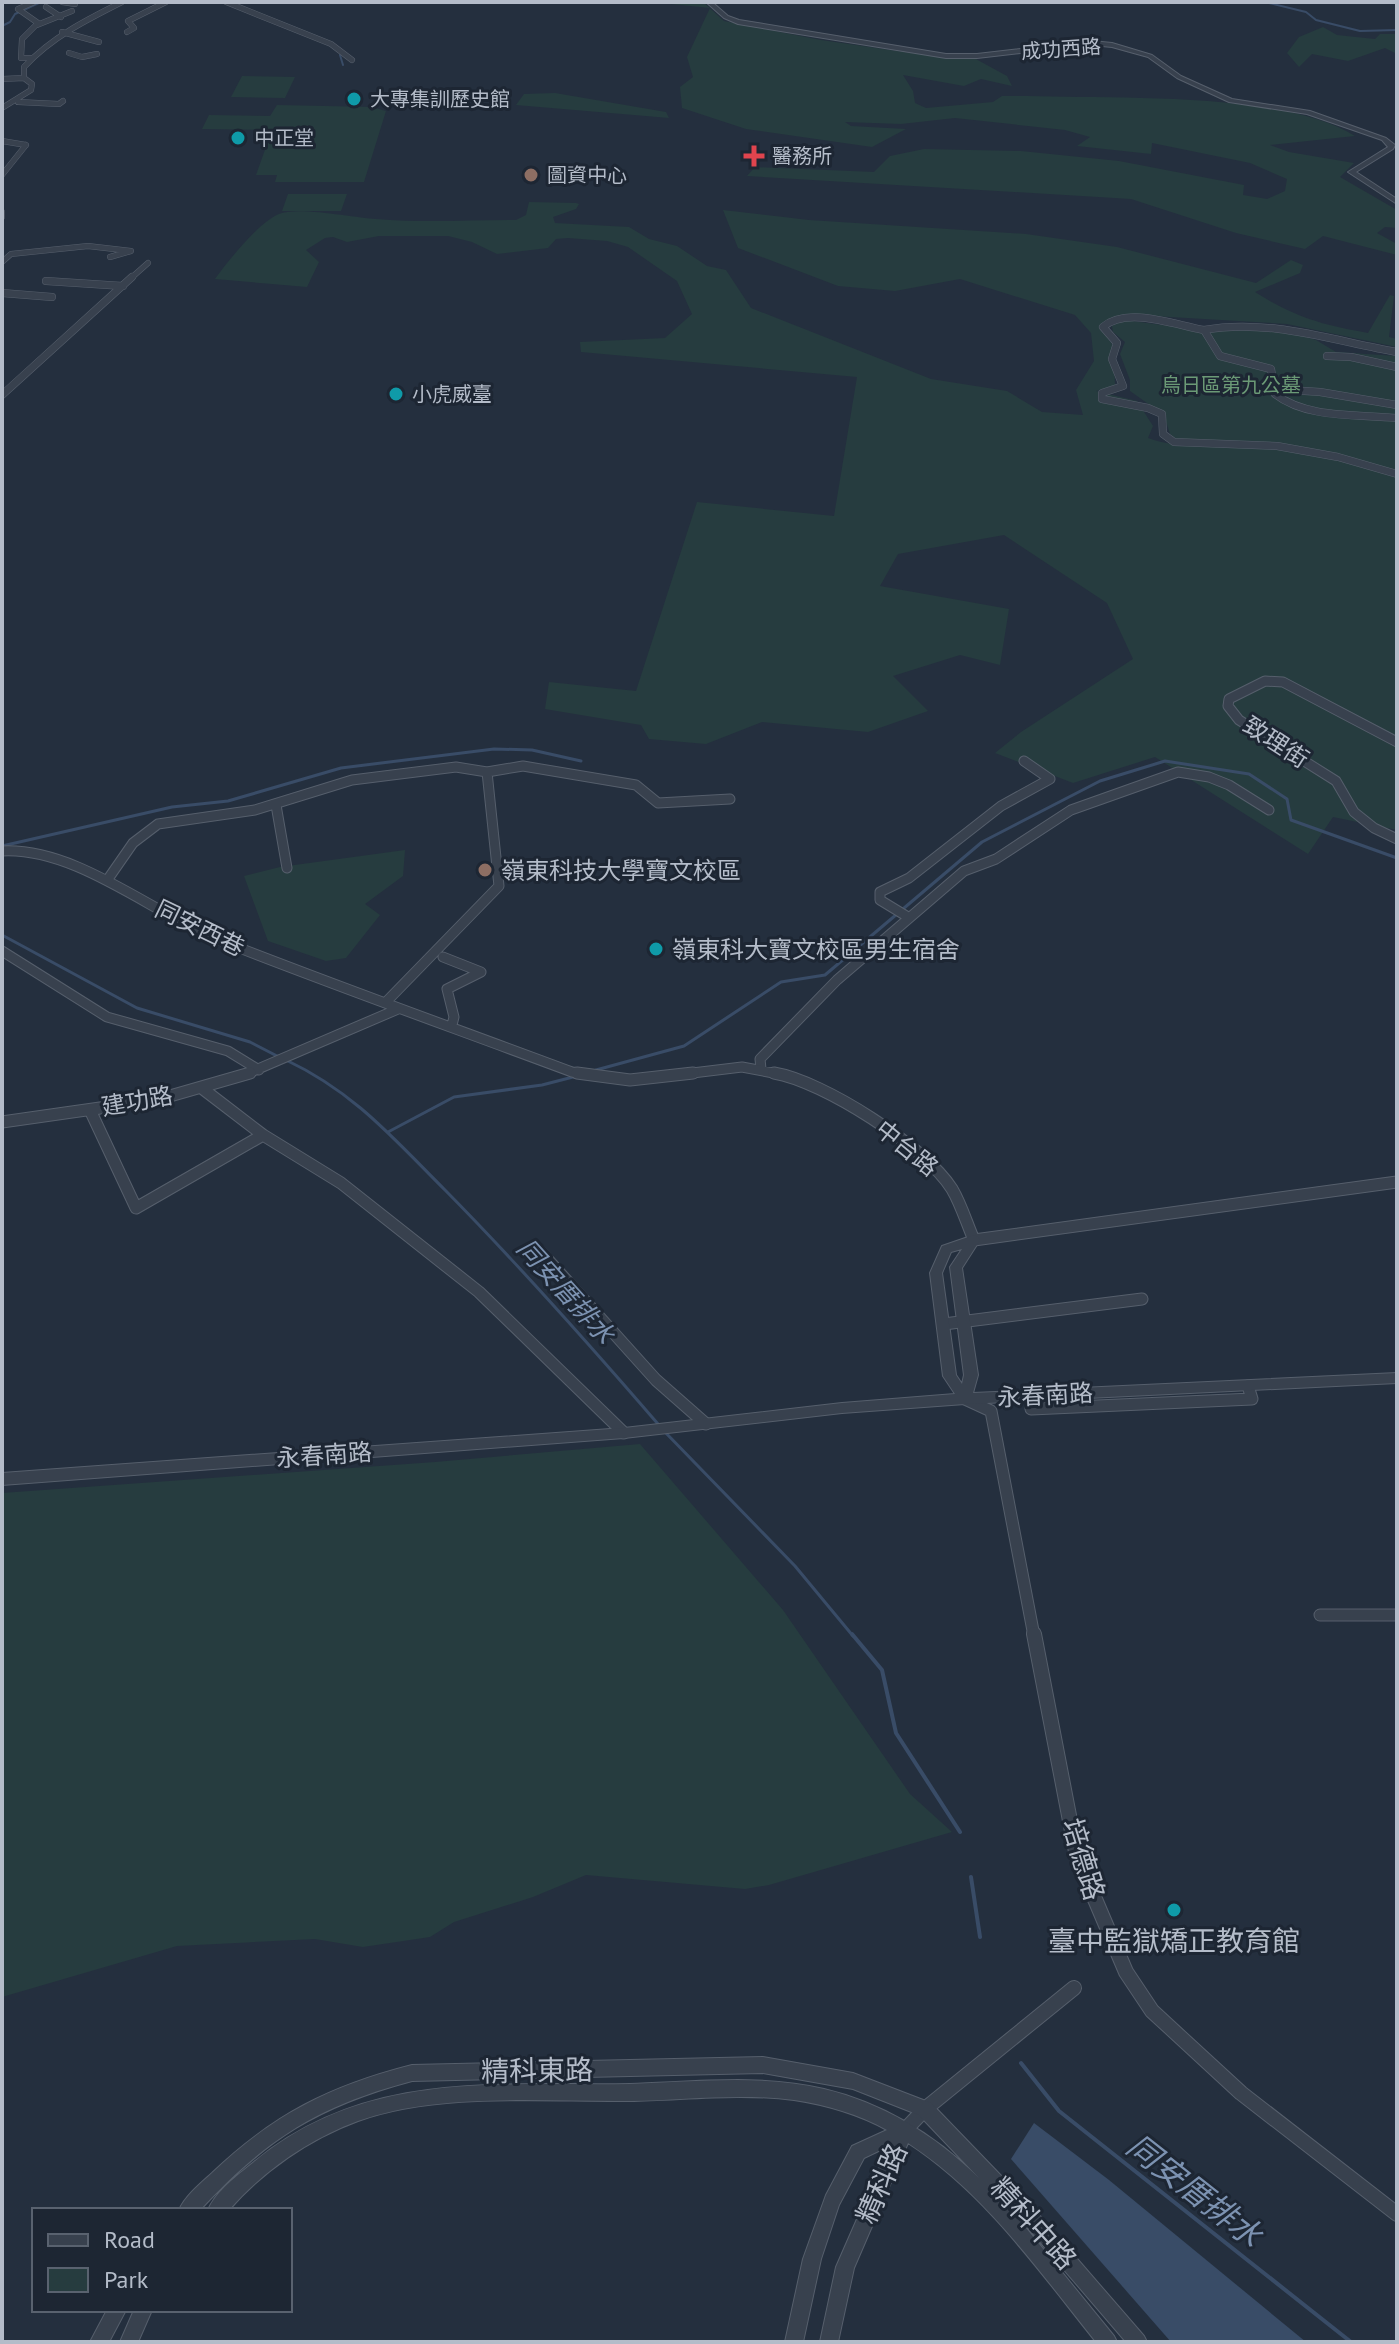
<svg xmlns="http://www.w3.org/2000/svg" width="1399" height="2344" viewBox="0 0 1399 2344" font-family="'PT Sans','Noto Sans TC',sans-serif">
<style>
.green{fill:#263c3f}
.water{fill:#394c67}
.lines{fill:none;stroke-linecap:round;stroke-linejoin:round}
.stream-far2{stroke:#394c67;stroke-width:2}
.stream-far1{stroke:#394c67;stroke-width:3}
.stream{stroke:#394c67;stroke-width:4}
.minor-far4-casing{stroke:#565f6c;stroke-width:6}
.minor-far3-casing{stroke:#565f6c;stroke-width:8}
.minor-far2-casing{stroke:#565f6c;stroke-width:11}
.minor-far1-casing{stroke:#565f6c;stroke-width:13}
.minor-casing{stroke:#565f6c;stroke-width:16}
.tertiary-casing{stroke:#565f6c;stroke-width:2}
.minor-far4{stroke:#38414e;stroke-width:5}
.minor-far3{stroke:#38414e;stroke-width:7}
.minor-far2{stroke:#38414e;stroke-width:9}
.minor-far1{stroke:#38414e;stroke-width:11}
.minor{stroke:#38414e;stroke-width:14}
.tertiary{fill:#38414e;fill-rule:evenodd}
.culture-dot{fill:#0f9aa8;stroke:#1d2633;stroke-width:3}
.health-dot{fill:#e0444e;stroke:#1d2633;stroke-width:3}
.education-dot{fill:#8d6e63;stroke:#1d2633;stroke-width:3}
.labels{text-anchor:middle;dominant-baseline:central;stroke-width:6;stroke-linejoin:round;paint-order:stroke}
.far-street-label{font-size:20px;fill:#b4bcc9;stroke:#1d2633}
.far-poi-label{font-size:20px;fill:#b4bcc9;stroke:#1d2633;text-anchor:start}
.far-park-label{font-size:20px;fill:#6b9a76;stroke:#1d2633}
.street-label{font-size:24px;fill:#b4bcc9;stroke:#1d2633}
.poi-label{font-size:24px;fill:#b4bcc9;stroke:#1d2633;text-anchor:start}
.water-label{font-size:26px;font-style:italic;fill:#7c92b1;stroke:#1d2633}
.near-street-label{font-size:28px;fill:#b4bcc9;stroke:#1d2633}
.near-poi-label{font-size:28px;fill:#b4bcc9;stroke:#1d2633}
.near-water-label{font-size:32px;font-style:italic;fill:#7c92b1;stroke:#1d2633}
</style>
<rect width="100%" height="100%" fill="#242f3e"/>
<!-- green -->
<path class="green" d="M652 2H703L724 21 821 40 939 57 974 58 1007 76 1012 86 981 79 964 86 903 75 913 91 915 103 926 108 993 102 1002 96H1026C1112 99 1283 91 1355 136L1270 145 1289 152 1354 163 1340 177 1397 210V228L1385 227 1377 233 1397 244V255L1323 236 1305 249 1236 233 1131 199 747 176 755 167 874 172 890 156 924 149 1021 151 1119 161 1244 185 1243 195 1267 199 1285 191 1287 179 1250 163 1152 143 1151 154 1077 146 1090 137 1065 130 955 118 901 124 845 122 851 126 906 129 872 147 746 129 682 108 680 87 693 77 687 57 710 8Z
M1323 27 1337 35 1375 39 1380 34H1397V54L1385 48 1348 61 1312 54 1299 67 1287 53 1299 37Z
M242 76 295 77 285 98 231 97Z
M555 93 666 112 669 118 516 105 524 94Z
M277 105 372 107 386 111 364 182H275L277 175H256L272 130 202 129 209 115 270 116Z
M288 194H347L341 211H282Z
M529 202 576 203 579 204 576 209 553 217 555 223 629 227 649 239 677 246 707 266 726 270 751 308 931 379 1007 391 1042 412 1083 415 1076 390 1094 361 1091 333 1075 315 960 279 895 291 838 286 738 248 723 210 809 220 1026 234 1117 247 1256 283 1291 260 1303 265 1300 273 1255 292C1294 317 1322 325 1368 333L1390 295 1394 296 1389 337 1397 339V347L1287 324 1136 315 1112 318 1102 330 1114 347 1115 387 1096 391 1137 401 1153 426 1148 438C1187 452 1224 442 1264 446 1309 451 1354 462 1397 475V830L1333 817 1308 854 1155 757 1073 783 995 753 1021 732 1133 659 1107 603 1004 535 898 554 880 586 1009 609 1000 665 960 655 893 676 928 711 868 732 762 722 706 744 649 739 641 725 545 709 549 682 636 691 697 502 834 516 857 377 581 352 580 342 665 338 692 314 677 281 628 247 607 241 568 238 556 239 548 248 497 254 472 242 448 236H379L347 242 333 237 325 238 306 250 319 262 307 287 215 279C228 261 259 222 279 214 298 206 355 218 376 219 423 223 470 220 516 220L526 215Z
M1124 320 1170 326 1279 329 1316 340 1336 352 1397 356V471L1263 442 1181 443 1170 434 1164 415 1130 391V380L1120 354 1125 342 1113 332 1112 326Z
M405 850 403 876 365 904 380 915 346 958 326 961 268 941 244 876 280 867Z
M640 1444 783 1610 910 1794 952 1832 769 1885 745 1889 586 1875 533 1897 454 1922 430 1937 363 1947 315 1939 177 1946 2 1997V1493L435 1462Z"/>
<!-- water -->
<path class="water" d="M1034 2123 1109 2180 1306 2342H1171L1011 2159Z"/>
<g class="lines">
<!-- stream-far2 -->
<path class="stream-far2" d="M1224 2H1233
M1265 2 1306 12 1316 20 1360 31 1397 30
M2 26 10 22 15 14 41 2
M340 55 343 65"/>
<!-- stream-far1 -->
<path class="stream-far1" d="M2 846 172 807 228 801 341 768 494 749 532 750 581 761
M2 935 137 1008 250 1042 279 1057
M286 1060C354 1092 393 1138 445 1190 519 1265 589 1344 658 1424
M596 1070 684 1046 781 982 825 975 982 842 1100 781 1165 761 1249 774 1287 799 1291 820 1397 858
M388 1132 454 1097 542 1085 573 1077
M663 1430 795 1566 853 1636"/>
<!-- stream -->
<path class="stream" d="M852 1634 882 1670 896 1733 960 1832
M971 1877 980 1937
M1021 2063 1059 2111 1351 2342"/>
<!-- minor-far4 casing -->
<g class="minor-far4-casing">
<path id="minor-far4" d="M62 2 75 4
M226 2 331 44 352 60
M46 7 61 17
M37 25 72 11
M62 32 99 42
M127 32 134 28 128 21 166 2
M69 53 82 57 97 54
M32 58H21L22 39 38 23 18 9 34 2
M2 79 24 78
M18 102 59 104 63 101
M2 108 31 90 32 84 24 78V67C52 37 86 20 122 2
M2 141 26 145
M2 175 26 145
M2 212V217
M2 262 11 254 88 246 131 251 110 257
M130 279 148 263"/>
</g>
<!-- minor-far3 casing -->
<g class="minor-far3-casing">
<path id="minor-far3" d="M46 281 123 286
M2 293 52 297
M1204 330C1268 318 1334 341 1397 352
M1327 356 1351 357 1397 367
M1274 389 1320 392 1397 405
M2 395 132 277
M1397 418C1358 414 1307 419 1275 394L1271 369 1220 356 1204 330C1175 325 1127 306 1103 327L1117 343 1112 359 1123 386 1102 393V399L1148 408 1162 414 1163 434 1174 442 1277 446 1338 457 1397 474"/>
</g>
<!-- minor-far2 casing -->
<g class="minor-far2-casing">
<path id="minor-far2" d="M1397 742 1283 682 1265 681 1229 699 1228 706 1239 720 1336 781 1354 812 1374 828 1397 839
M276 805 287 868
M2 851C76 847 152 913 219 940 336 986 454 1028 572 1072L591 1075
M108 879 133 843 158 824 255 810 352 780 456 767 487 772 523 766 636 785 658 803 730 799
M908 917 880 900V892L909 878 1001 806 1050 779 1024 761
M2 951 107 1017 228 1051 259 1070
M443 957 481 972 447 989 454 1017 452 1025
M386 1002 499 886 487 772
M761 1069 760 1059 837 980 964 871 996 859 1071 810 1178 772 1209 777 1229 785 1269 810
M244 1075 398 1009
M676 1075 742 1067 784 1075"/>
</g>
<!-- minor-far1 casing -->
<g class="minor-far1-casing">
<path id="minor-far1" d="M577 1073 630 1080 693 1073
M774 1073C823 1081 926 1147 952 1189 961 1204 967 1224 974 1240L1397 1182
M203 1089 263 1135 341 1183 479 1292 624 1433
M90 1110 136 1208 263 1135
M2 1122 156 1100 250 1073
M540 1251 656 1380 706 1424
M944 1324 1142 1299
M965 1399 991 1411 1034 1636
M1031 1409 1252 1399 1248 1386
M1320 1615H1397"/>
</g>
<!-- minor casing -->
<g class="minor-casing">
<path id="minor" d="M1034 1634 1077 1857 1126 1972 1152 2011 1241 2093 1397 2214
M905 2130 925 2109 1074 1988"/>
</g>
<!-- tertiary casing -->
<g class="tertiary-casing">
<path id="tertiary" d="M706 2H712L728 16 739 20 946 54H977L1092 41 1112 43 1152 55 1181 76 1232 99 1310 111 1386 138 1395 145 1393 149 1356 172 1397 199V204L1348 172 1388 147 1382 140 1307 114 1229 102 1177 78 1148 57 1112 47 1092 45 977 58H946L738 24 724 18Z
M974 1235 978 1237 980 1240 962 1268 978 1375 973 1393 1397 1373V1383L965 1404 842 1413 624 1438 2 1485V1473L624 1428 842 1403 955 1394 943 1376 930 1273 942 1246ZM962 1249 950 1267 964 1375 962 1384 956 1375 942 1273 951 1252Z
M763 2057 853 2073 931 2103 1041 2217 1144 2336 1147 2342H1126L1029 2229 1017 2217 1114 2336 1117 2342H1096C1039 2271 985 2193 908 2143L854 2268 838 2342H820L836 2267 889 2146 864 2158 839 2205 821 2259 803 2342H785L803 2259 826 2195 852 2146 887 2130C858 2114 827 2105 794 2100 740 2093 685 2100 630 2101 544 2102 439 2092 358 2121 309 2139 263 2171 229 2210H208C216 2191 238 2175 254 2162 365 2070 496 2086 630 2084 695 2082 760 2074 824 2089 883 2103 935 2135 979 2178L919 2115 853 2089 763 2073 412 2081C318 2106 266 2139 200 2210H179C185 2196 201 2183 212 2173 274 2114 330 2086 412 2065Z
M107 2310H126L109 2342H90Z
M134 2310H152L138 2342H120Z"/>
</g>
<!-- minor-far4 -->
<use href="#minor-far4" class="minor-far4"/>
<!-- minor-far3 -->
<use href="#minor-far3" class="minor-far3"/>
<!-- minor-far2 -->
<use href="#minor-far2" class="minor-far2"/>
<!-- minor-far1 -->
<use href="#minor-far1" class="minor-far1"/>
<!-- minor -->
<use href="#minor" class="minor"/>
<!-- tertiary -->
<use href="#tertiary" class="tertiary"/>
</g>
<!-- markers -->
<g class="culture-dot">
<circle cx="354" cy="99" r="8"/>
<circle cx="238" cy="138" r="8"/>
<circle cx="396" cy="394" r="8"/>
<circle cx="656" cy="949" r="8"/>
<circle cx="1174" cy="1910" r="8"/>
</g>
<path class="health-dot" d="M750 144h8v8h8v8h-8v8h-8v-8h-8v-8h8z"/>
<g class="education-dot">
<circle cx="531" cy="175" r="8"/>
<circle cx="485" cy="870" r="8"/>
</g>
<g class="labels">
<!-- far-street labels -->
<g class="far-street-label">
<text transform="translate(1061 49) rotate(-4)">成功西路</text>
</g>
<!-- far-poi labels -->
<g class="far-poi-label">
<text x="370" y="99">大專集訓歷史館</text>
<text x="254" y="138">中正堂</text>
<text x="772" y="156">醫務所</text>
<text x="547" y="175">圖資中心</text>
<text x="412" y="394">小虎威臺</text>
</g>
<!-- far-park labels -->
<g class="far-park-label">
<text x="1231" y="385">烏日區第九公墓</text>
</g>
<!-- street labels -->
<g class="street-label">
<text transform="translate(1276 742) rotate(33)">致理街</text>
<text transform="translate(200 928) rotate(26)">同安西巷</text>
<text transform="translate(137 1101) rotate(-10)">建功路</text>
<text transform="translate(907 1148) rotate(39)">中台路</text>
<text transform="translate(1045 1395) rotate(-3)">永春南路</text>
<text transform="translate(324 1455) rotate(-4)">永春南路</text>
</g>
<!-- poi labels -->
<g class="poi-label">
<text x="501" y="870">嶺東科技大學寶文校區</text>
<text x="672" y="949">嶺東科大寶文校區男生宿舍</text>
</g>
<!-- water labels -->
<g class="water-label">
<text transform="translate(566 1291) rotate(48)">同安厝排水</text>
</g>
<!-- near-street labels -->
<g class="near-street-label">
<text transform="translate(1084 1859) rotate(73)">培德路</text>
<text transform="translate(537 2070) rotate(-1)">精科東路</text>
<text transform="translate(881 2183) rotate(-66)">精科路</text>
<text transform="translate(1034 2223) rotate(48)">精科中路</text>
</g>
<!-- near-poi labels -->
<g class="near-poi-label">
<text x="1174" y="1940">臺中監獄矯正教育館</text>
</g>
<!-- near-water labels -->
<g class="near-water-label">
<text transform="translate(1195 2190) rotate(38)">同安厝排水</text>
</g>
</g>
<!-- border -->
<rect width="1399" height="2344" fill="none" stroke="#b4bcc9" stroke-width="8"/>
<!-- legend -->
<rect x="32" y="2208" width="260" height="104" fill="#1d2633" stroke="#59626f" stroke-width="2"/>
<rect x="48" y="2234" width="40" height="12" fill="#38414e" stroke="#59626f" stroke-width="2"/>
<text x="104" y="2248" font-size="24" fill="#b4bcc9">Road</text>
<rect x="48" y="2268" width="40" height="24" fill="#263c3f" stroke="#59626f" stroke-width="2"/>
<text x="104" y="2288" font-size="24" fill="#b4bcc9">Park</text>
</svg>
